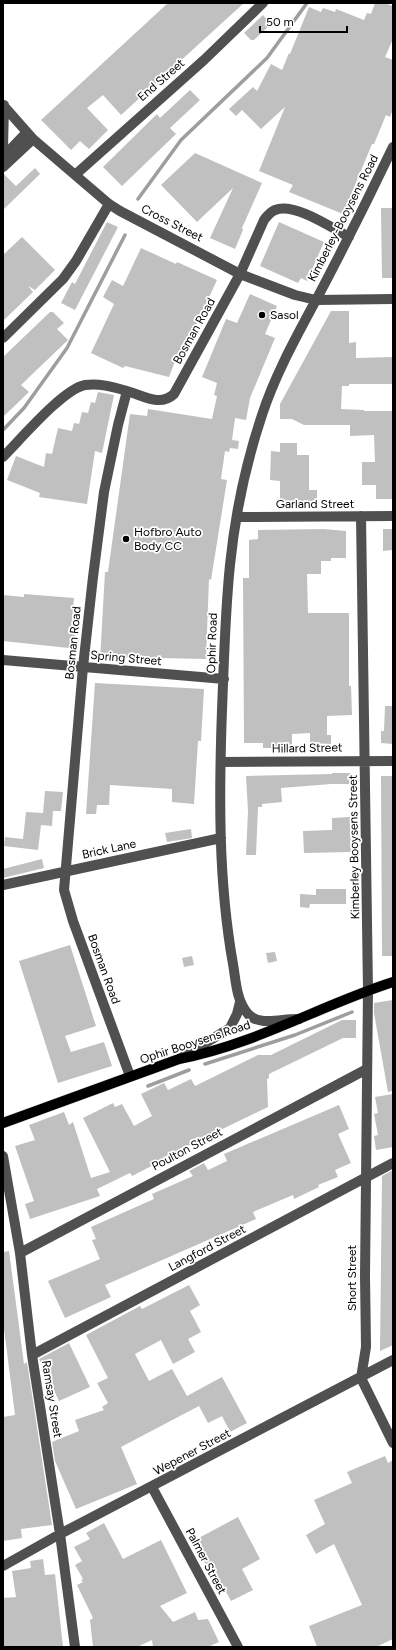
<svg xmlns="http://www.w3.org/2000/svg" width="396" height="1650" viewBox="0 0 396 1650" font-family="Figtree,sans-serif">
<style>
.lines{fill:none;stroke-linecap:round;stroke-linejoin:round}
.stream{stroke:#9e9e9e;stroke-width:3.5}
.building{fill:#c0c0c0}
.major-casing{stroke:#dbdbdb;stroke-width:11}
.minor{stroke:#505050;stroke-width:10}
.major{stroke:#000;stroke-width:10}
.poi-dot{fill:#000;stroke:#fff;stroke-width:1.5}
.labels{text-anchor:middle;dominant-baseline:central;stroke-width:3.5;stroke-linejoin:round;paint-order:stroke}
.street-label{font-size:12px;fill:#000;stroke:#fff}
.poi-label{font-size:12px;fill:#000;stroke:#fff;text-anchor:start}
</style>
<rect width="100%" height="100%" fill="#fff"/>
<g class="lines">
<!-- stream -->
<path class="stream" d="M138 199 181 140 267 58 307 3
M3 430 24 408 67 348 125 235
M205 1064 295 1035 352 1012
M148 1086 189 1070"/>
</g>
<!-- building -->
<path class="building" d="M168 3H244L121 115 103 95 87 108 108 130 89 149 80 141 71 150 41 120Z
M375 3H384L393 6V39L385 57 393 60V109L390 117 386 115 374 144H372L343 214 289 192 293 185 259 171 285 107 261 129 242 110 236 116 229 109 253 87 257 91 271 64 282 70 289 53 290 54 309 7 321 12 323 8 335 12 336 9 364 20 367 13 371 14Z
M263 15 271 24 254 40H251L244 33Z
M190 90 200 100 170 128 176 134 122 186 103 167 157 114 160 118Z
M195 153 262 183 242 228 243 230 235 249 210 238 233 188 197 222 161 185Z
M35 168 40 174 3 210V173L16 186Z
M381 208H393V278H382Z
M107 222 118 227 75 310 61 303 72 282 75 284Z
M279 222 324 242 307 281 301 278 298 283 260 266Z
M22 237 55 270 35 290 28 286 33 292 3 321V255Z
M141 248 176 264 177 262 217 280 181 358 177 356 169 377 125 366 123 368 91 353 114 304 103 297 112 280 123 286Z
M250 294 277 306 265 334 275 338 250 398 246 420 235 418 232 440 239 441 238 449 230 448 229 452 225 451 221 479 227 480 211 580 209 579 206 659 112 657 111 661 100 660 105 572H108L130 414 147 416 148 409 212 419 217 396 214 395 217 383 202 377 226 319 237 323Z
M331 311H349V343L356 342V358L393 357V384H349V386H342L341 409 364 410V411H393V499H376V485H362V462H375L374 435 350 436V425H304L292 419H280V404Z
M50 312H53L64 323 57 329 68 340 21 385 29 392 3 417V357Z
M98 392 114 395 102 453 95 451 87 504 39 497 40 493 7 480 16 456 44 467 46 453 52 454 58 428 72 431 74 423 79 424 82 412 88 413 91 402 95 403Z
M280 443H297V455H309V490H317V501H280V481L270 480 271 451 280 452Z
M324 529 346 531V558H331V561H321V574H307L308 613H349V686H351L352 715 327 716V735H331V744L310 743V733L292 734V748H263V743H244L243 578H249V540L258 539V530Z
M383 529H393V550L383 551Z
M24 594 74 598 71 633 79 638 78 649 3 641V595L24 597Z
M95 683 204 689 201 741H198L194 804 172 802V789L110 785 109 805H97L96 814H86Z
M385 706H393V744L381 743V731H384Z
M332 773H351V784H331L281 788 282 802 262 804V807H258L256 855H246L248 811 246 776 332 774Z
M381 776H393V956H382Z
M45 791 63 792 61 811H53L52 826 41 825 38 850 4 846 5 837 23 839 26 812 43 813Z
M350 817 351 852 304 853 303 831 332 830V818Z
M191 829 192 838 167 842 165 833Z
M42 859 44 868 3 878V869Z
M316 889H346V904H310L309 908 300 907V894L316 895Z
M70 945 96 1026 65 1036 71 1052 104 1042 112 1066 58 1083 19 961Z
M275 952 277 961 268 963 266 953Z
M192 956 194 965 184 967 182 958Z
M393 1000V1091L388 1092 374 1013V1003Z
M342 1020H356V1038H343L269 1074V1078L267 1079 268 1107 177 1151V1153L132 1176 130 1173 97 1189 100 1196 30 1219 25 1204 34 1201 15 1146 35 1140 29 1125 64 1112 69 1125 73 1122 91 1178 110 1172 83 1118 113 1103 115 1107 122 1104 134 1126 152 1116 141 1094 164 1083 168 1090 191 1079 195 1086 258 1055H271Z
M393 1094V1147L376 1150 374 1136 378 1135 374 1114 378 1113 375 1097Z
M339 1105 349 1129 338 1134 351 1163 335 1170 338 1177 318 1185 319 1187 294 1199 293 1195 253 1212 256 1219 105 1285 111 1297 65 1318 48 1281 100 1259 92 1240 96 1239 91 1227 154 1199 152 1194 193 1176 189 1171 204 1163 208 1170 227 1161 224 1154Z
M393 1170V1345L380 1351 382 1176Z
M9 1251 24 1364 27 1362 52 1525 21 1529 22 1538 3 1541V1417L15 1415 3 1321V1252Z
M189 1285 200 1305 190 1311 201 1332 188 1339 195 1352 173 1364 161 1340 135 1354 149 1381 172 1369 187 1396 222 1377 247 1423 230 1432 222 1416 208 1423 199 1406 121 1447 137 1484 76 1509 55 1461 52 1442 79 1431 75 1420 104 1410 102 1407 108 1403 97 1383 108 1378 86 1335 140 1306 142 1309Z
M69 1343 90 1387 59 1401 39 1359Z
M385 1456 388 1463 393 1460V1639L376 1647H317L309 1626 362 1605 334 1544 316 1554 306 1535 325 1524 314 1500 352 1483 347 1472Z
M238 1517 260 1559 242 1569 253 1590 231 1601 220 1581 216 1583 193 1541Z
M104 1523 123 1559 161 1540 187 1593 160 1606 173 1622 195 1612 198 1620 208 1619 219 1642 208 1647H153L152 1640 137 1647H93L90 1620 93 1618 77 1585 83 1582 81 1580 83 1579 75 1565 82 1561 74 1547 90 1539 86 1533Z
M43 1559 45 1575 55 1574 63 1647H3V1598L16 1597 12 1571 31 1568 30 1561Z"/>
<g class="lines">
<!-- major casing -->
<g class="major-casing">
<path id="major" d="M3 1123 179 1059C254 1045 321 1005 393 982"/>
</g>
<!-- minor -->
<path class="minor" d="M3 105 33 139 109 204 120 211 240 274 295 295 316 300 393 299
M3 148 4 105
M3 157 27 132
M3 167 33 139
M75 175 204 60 263 3
M3 338 63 279 76 261 109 204
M3 457C20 440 63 389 85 385 100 383 113 387 127 391
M361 516 368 990 365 1276 366 1347 361 1378 393 1443
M237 517 393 516
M3 660 224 679
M221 762 393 761
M3 885 221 838
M299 1019C283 1018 260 1027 248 1014 236 1000 236 981 233 964 218 880 219 794 222 710 224 661 225 613 230 565 235 515 246 463 262 415 277 369 302 327 324 285 348 239 371 193 393 147
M181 1058 230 1028 237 1014 240 1002
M130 1076 73 921 64 890 83 667 93 577 104 492 118 425 127 391C144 396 160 407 174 394L240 274 264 220C267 216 270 212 275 210 294 202 332 228 349 237
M3 1156 20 1253 32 1355 60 1534 75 1647
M20 1253 367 1069
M32 1355 393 1163
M152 1487 238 1647
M3 1566 60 1534 393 1360"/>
<!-- major -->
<use href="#major" class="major"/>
</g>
<!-- markers -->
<g class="poi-dot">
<circle cx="262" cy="315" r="4"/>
<circle cx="126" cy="539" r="4"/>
</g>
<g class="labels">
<!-- street labels -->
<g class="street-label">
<text transform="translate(161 80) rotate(-41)">End Street</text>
<text transform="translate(343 218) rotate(-63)">Kimberley-Booysens Road</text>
<text transform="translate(172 223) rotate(27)">Cross Street</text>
<text transform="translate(194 331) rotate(-61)">Bosman Road</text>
<text x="315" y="504">Garland Street</text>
<text transform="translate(73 643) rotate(-84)">Bosman Road</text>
<text transform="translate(212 643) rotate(-88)">Ophir Road</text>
<text transform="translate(126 658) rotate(5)">Spring Street</text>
<text transform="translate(307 748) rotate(-1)">Hillard Street</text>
<text transform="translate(354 847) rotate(-91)">Kimberley Booysens Street</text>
<text transform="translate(109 849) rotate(-12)">Brick Lane</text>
<text transform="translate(104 969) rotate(70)">Bosman Road</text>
<text transform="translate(195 1042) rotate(-18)">Ophir Booysens Road</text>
<text transform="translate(187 1149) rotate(-28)">Poulton Street</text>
<text transform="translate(207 1248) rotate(-28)">Langford Street</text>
<text transform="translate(352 1278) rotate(-90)">Short Street</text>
<text transform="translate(52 1399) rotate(81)">Ramsay Street</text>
<text transform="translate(192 1452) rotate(-28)">Wepener Street</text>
<text transform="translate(206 1561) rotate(62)">Palmer Street</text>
</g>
<!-- poi labels -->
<g class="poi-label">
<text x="270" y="315">Sasol</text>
<text x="134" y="532">Hofbro Auto<tspan x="134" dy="14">Body CC</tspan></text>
</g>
</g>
<!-- border -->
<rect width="396" height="1650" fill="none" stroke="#000000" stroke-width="8"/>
<!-- scale -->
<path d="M260 26v6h87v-6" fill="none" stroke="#000000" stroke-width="2"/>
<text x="266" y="26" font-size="12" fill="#000000" stroke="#ffffff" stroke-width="3" paint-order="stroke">50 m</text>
</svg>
